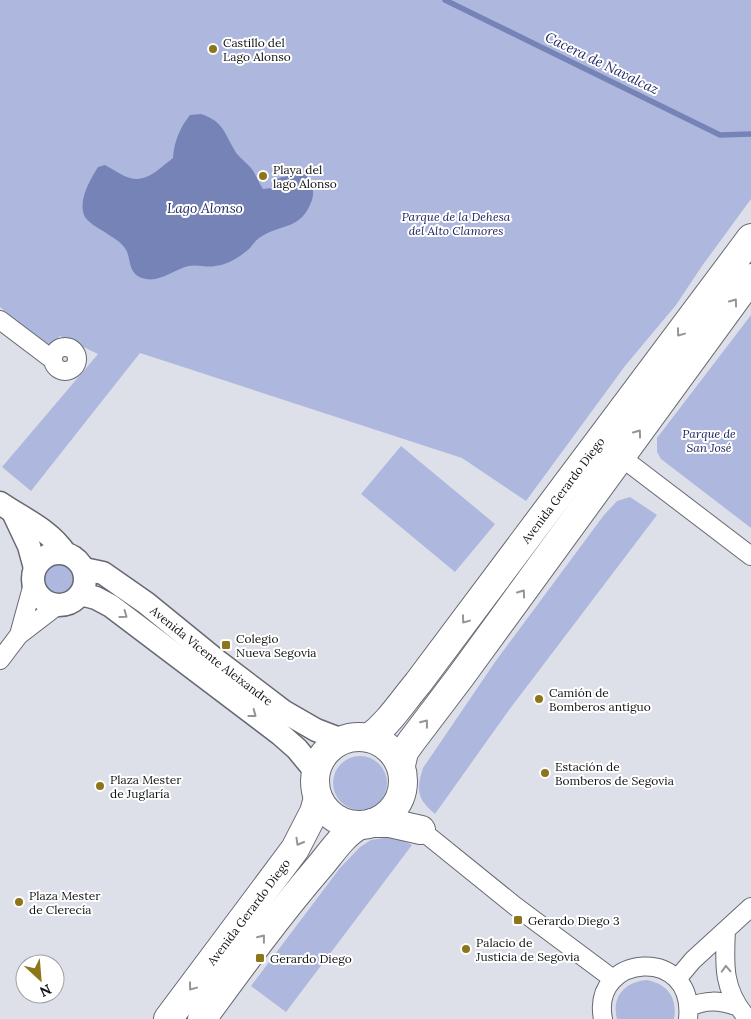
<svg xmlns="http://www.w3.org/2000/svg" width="751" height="1019" viewBox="0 0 751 1019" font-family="Lora,serif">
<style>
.green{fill:#aeb8de}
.water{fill:#7683b7}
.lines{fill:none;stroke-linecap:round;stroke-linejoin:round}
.stream{stroke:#7683b7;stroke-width:5.5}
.minor-casing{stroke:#676972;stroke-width:20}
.tertiary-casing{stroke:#676972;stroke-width:25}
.primary-casing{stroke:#676972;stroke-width:30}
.minor{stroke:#fff;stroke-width:18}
.tertiary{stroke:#fff;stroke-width:22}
.primary{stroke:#fff;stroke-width:28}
.oneway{stroke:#949596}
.poi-dot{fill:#8d751a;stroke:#fff;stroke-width:2}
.labels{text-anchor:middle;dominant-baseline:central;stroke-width:4;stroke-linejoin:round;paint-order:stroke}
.poi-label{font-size:12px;fill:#121316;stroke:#fff;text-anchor:start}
.park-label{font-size:12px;font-style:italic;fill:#1d2362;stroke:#fff}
.street-label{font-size:12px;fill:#121316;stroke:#fff}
.water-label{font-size:14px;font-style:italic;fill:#222969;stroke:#fff}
</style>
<rect width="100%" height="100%" fill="#dee0e9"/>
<!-- green -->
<path class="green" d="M0 0H751V199L702 266 676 305 625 366 526 501 462 458 140 353 31 491 2 467 98 354 60 336 48 348 0 307Z
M751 315V528L661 459 657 452V438Z
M401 446 495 524 455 572 361 494Z
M630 497 657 515 509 710 435 814C417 799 416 790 423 768L495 662 604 515 617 501Z
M44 579a16 16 0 1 1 32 0a16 16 0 1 1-32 0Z
M333 783a27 27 0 1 1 54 0a27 27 0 1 1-54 0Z
M384 838H398L412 845 286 1012 251 986 340 868 360 847 371 840Z
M646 980C667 983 678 998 674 1019H617C611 997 625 982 646 980Z"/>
<!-- water -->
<path class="water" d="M201 114C225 122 224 134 237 154 241 159 247 163 251 168 256 174 258 182 263 189L271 188C272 186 272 183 274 182 276 179 281 177 284 177 290 175 297 172 303 174 312 177 315 191 312 200 301 231 281 223 259 238 255 241 252 246 249 249 240 257 227 265 215 266 207 268 197 264 189 266 175 269 160 282 146 279 125 275 133 257 124 247 119 240 110 236 103 231 98 228 89 223 85 217 77 202 90 180 98 167L105 165C113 169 122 176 130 178 147 183 161 167 173 158 174 142 180 127 190 115Z"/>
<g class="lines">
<!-- stream -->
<path class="stream" d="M445 0 720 135 751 134"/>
<!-- minor casing -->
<g class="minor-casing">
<path id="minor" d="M0 320 53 360
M53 359a12 12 0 1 1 24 0a12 12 0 1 1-24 0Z
M621 457 751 556
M19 635 33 584
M0 660 19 635 58 605
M421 830 515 906 613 979
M726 930C724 966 723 991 748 1019
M677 979 693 960 751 907
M689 1007C706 1000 718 1000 736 1006
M603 1019C590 953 696 945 688 1019"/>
</g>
<!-- tertiary casing -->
<g class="tertiary-casing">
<g id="tertiary">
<path d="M0 503C23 519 49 529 65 553"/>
<path d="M13 512 29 546 35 568"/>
<circle cx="59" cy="579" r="26"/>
<path id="s1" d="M84 569 103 573 146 603 216 660 283 711 316 730 342 740"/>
<path d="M81 594 96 598 111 606 280 734 297 749 316 772"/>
</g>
</g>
<!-- primary casing -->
<g class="primary-casing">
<g id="primary">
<circle cx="359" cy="781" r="44"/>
<path id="s2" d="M369 738C389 723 402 702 418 683L751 238"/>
<path d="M401 765 404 752 411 742 461 676 751 278"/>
<path d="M372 823H390L421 830"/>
<path id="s3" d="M168 1019 295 849 314 812 318 798"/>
<path d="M202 1019C240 967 278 915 320 866 332 852 343 834 360 825"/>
</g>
</g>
<!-- minor -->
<use href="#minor" class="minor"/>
<!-- tertiary -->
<use href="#tertiary" class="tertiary"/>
<!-- primary -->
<use href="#primary" class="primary"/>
</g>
<!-- one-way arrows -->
<defs><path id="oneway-chevron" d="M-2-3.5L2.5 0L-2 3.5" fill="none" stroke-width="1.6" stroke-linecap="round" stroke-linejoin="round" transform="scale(1.25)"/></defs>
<g class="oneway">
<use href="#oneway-chevron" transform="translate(734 302) rotate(-54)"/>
<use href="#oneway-chevron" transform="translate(680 333) rotate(127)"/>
<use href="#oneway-chevron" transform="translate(638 433) rotate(-54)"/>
<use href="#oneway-chevron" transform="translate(522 593) rotate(-54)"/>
<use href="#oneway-chevron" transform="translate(124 615) rotate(36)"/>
<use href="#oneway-chevron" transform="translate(465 620) rotate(127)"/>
<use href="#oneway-chevron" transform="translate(253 714) rotate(37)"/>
<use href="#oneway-chevron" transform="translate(425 723) rotate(-52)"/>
<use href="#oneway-chevron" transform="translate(299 842) rotate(120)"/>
<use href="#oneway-chevron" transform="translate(262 938) rotate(-52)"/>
<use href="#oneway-chevron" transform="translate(726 969) rotate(-92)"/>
<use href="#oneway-chevron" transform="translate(192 987) rotate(127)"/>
</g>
<!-- markers -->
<g class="poi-dot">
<circle cx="213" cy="49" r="5"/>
<circle cx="263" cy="176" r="5"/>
<rect x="221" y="640" width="10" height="10" rx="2.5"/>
<circle cx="539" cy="699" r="5"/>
<circle cx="545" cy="773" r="5"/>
<circle cx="100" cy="786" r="5"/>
<circle cx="19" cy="902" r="5"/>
<rect x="513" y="915" width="10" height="10" rx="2.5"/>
<circle cx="466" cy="949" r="5"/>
<rect x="255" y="953" width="10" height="10" rx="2.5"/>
</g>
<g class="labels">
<!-- poi labels -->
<g class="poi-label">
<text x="223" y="42">Castillo del<tspan x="223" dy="14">Lago Alonso</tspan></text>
<text x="273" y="169">Playa del<tspan x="273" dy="14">lago Alonso</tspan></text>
<text x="236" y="638">Colegio<tspan x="236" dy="14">Nueva Segovia</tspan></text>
<text x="549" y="692">Camión de<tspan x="549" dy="14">Bomberos antiguo</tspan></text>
<text x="555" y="766">Estación de<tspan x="555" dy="14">Bomberos de Segovia</tspan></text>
<text x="110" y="779">Plaza Mester<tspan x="110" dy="14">de Juglaría</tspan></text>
<text x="29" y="895">Plaza Mester<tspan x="29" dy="14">de Clerecía</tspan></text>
<text x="528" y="920">Gerardo Diego 3</text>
<text x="476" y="942">Palacio de<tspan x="476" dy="14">Justicia de Segovia</tspan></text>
<text x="270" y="958">Gerardo Diego</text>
</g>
<!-- park labels -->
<g class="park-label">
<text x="456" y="216">Parque de la Dehesa<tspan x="456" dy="14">del Alto Clamores</tspan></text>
<text x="709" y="433">Parque de<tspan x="709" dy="14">San José</tspan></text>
</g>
<!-- street labels -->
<g class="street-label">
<text stroke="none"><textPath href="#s2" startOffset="315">Avenida Gerardo Diego</textPath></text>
<text stroke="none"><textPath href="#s1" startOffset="156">Avenida Vicente Aleixandre</textPath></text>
<text stroke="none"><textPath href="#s3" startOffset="134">Avenida Gerardo Diego</textPath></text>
</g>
<!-- water labels -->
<g class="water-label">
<text transform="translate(602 63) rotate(26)">Cacera de Navalcaz</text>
<text x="205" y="208">Lago Alonso</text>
</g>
</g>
<!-- north arrow -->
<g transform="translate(40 979) rotate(154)"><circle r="24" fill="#ffffff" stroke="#a0a1a2"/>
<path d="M0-4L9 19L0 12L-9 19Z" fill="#8d751a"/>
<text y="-8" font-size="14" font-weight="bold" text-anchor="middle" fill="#121316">N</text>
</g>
</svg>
